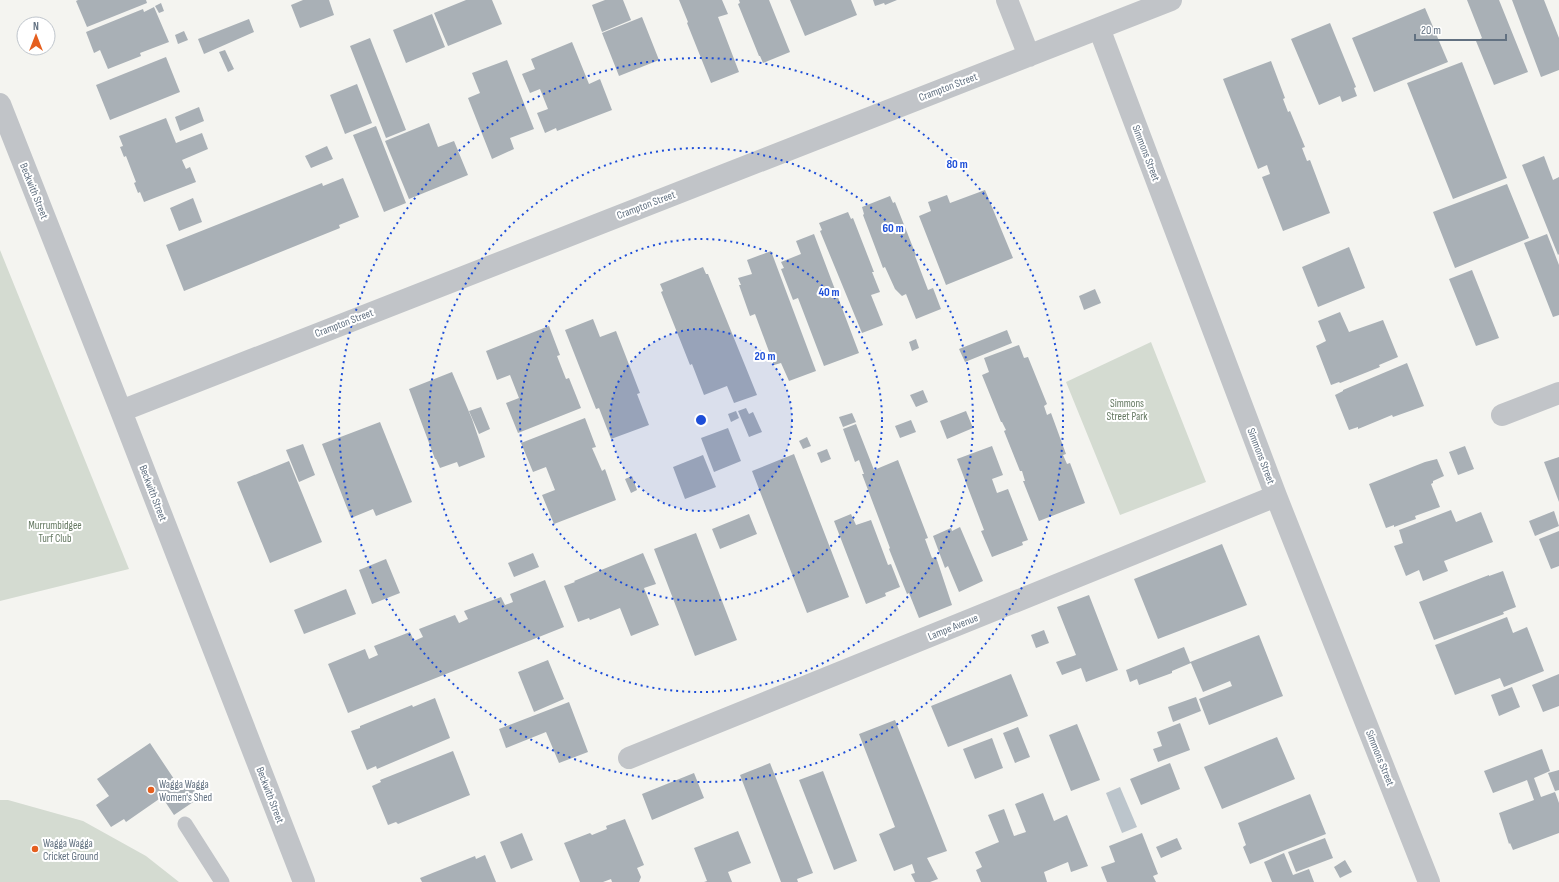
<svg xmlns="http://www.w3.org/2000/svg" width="1559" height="882" viewBox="0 0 1559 882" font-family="'Sofia Sans Condensed',sans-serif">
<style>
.green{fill:#d4dbd1}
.water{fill:#bcc5cc}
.building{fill:#a9b0b6}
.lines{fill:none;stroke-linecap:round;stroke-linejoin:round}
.lane{stroke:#c1c4c8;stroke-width:15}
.street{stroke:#c1c4c8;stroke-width:22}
.ring{fill:none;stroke:#1d4ed8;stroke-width:2;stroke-dasharray:2 4}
.poi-dot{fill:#e55f1f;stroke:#fff;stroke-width:1.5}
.labels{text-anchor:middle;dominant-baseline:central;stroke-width:4;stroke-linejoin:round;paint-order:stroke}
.street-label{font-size:11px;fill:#627181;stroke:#fff}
.park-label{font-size:11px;fill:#647861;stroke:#fff}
.poi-label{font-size:11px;fill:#627181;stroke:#fff;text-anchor:start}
.centre{fill:#1d4ed8;stroke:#fff;stroke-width:2}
.ring-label{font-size:12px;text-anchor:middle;font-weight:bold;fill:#1d4ed8;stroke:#fff;stroke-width:4;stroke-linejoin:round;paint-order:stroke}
</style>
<rect width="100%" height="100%" fill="#f4f4f0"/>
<!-- green -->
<path class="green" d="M0 250 129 569 0 601Z
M1151 342 1206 482 1120 515 1066 382Z
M0 800H8L83 821 146 856 179 882H0Z"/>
<!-- water -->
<path class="water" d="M1120 787 1137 827 1122 833 1106 793Z"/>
<!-- building -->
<path class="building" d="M78 0H146L147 3 87 27 76 1Z
M303 0H329L334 15 300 28 291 5Z
M466 0H492L502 24 448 46 434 13Z
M605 0H623L631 20 602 32 592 5Z
M679 0H722L728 14 718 17 739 72 711 83 687 23 688 22Z
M739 0H769L790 52 763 63 760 56H759L738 4 740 3Z
M790 0H851L857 15 805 36Z
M873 0H897L885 5 884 3 875 6Z
M1467 0H1499L1528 72 1494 85 1476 41 1482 38Z
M1512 0H1544L1559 38V70L1541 77Z
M161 3 164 11 159 13 155 6Z
M154 7 169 42 140 53 141 56 108 69 100 50 94 53 86 32 143 9 144 12Z
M1425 8 1448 62 1374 92 1352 38Z
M432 14 445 47 406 63 393 30Z
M642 17 659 60 619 76 602 33Z
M249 19 254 32 204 54 198 39Z
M1330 23 1356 87 1354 88 1357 96 1342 102 1340 96 1319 105 1291 39Z
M184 31 188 40 178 44 175 35Z
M370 38 406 130 386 138 350 46Z
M572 42 589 84 600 79 612 110 557 131 556 128 545 133 537 113 548 109 540 89 530 93 522 74 535 69 531 59Z
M225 50 234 69 228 72 219 52Z
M166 57 180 92 110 120 96 85Z
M507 60 534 129 510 138 514 149 492 159 468 98 480 93 472 73Z
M1271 61 1285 98 1283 99 1288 112 1290 111 1305 147 1302 148 1307 161 1310 160 1330 213 1283 231 1262 177 1270 174 1267 165 1258 169 1223 79Z
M1462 62 1507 178 1453 199 1407 83Z
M357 84 372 123 345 134 330 95Z
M199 107 204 121 180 131 175 117Z
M166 118 176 143 202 133 208 149 182 160 186 169 190 167 196 182 144 202 140 192 138 193 134 183 136 182 126 156 124 157 120 147 123 146 119 136Z
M429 123 438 147 454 141 468 175 409 199 385 141Z
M376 126 406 203 384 212 353 135Z
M327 146 333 159 311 168 305 156Z
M1544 156 1553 180 1559 177V254L1558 255 1522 165Z
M343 178 359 217 339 225 340 228 184 291 166 245 322 183 323 186Z
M1507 184 1529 238 1455 268 1433 212Z
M985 190 1013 258 946 285 919 216 931 211 928 202 947 195 950 203Z
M890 196 893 203 895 202 916 255 915 256 928 290 933 288 941 309 916 319 906 294 902 296 895 289 885 267 883 268 863 215 864 214 862 207Z
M193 198 202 222 179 231 170 208Z
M848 212 851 219 853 218 874 272H872L880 292 871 295 883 325 862 333 820 231 822 230 819 223Z
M814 234 859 353 824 366 798 298 793 300 781 269 784 268 781 262 801 254 796 241Z
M1547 234 1559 265V315L1553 317 1524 243Z
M1349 247 1365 288 1318 307 1302 267Z
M771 251 816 371 789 381 781 363 774 365 755 314 750 316 739 285H741L738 278 752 274 747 260Z
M703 267 706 274H708L757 395 734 403 727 386 704 395 692 364 690 365 661 292 663 291 660 284Z
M1472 270 1499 338 1476 346 1449 279Z
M1095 289 1101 303 1084 310 1079 296Z
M1340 312 1349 332 1383 320 1398 357 1379 365 1380 367 1340 383 1339 382 1331 385 1316 346 1326 341 1318 321Z
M593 319 600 337 616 331 640 393 637 394 649 425 611 439 599 408 596 409 565 330Z
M549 326 560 355 557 356 566 379 569 378 581 408 518 433 506 403 519 398 510 375 497 380 486 351Z
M1007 330 1012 343 965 362 959 349Z
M916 339 919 348 912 351 909 342Z
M1019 345 1024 358 1028 357 1047 404 1044 406 1047 415 1051 413 1066 454 1063 455 1067 464 1070 463 1085 503 1039 521 1023 481H1025L1022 471H1020L1004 431 1006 430 1002 422H1001L982 375 989 372 984 358Z
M1407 363 1424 406 1393 417 1392 415 1358 429V427L1349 430 1335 395 1343 391V390Z
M452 372 472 419 485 457 459 467 457 462 440 468 436 459H435L409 389Z
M923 390 928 402 916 407 910 395Z
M481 407 490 429 479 434 469 411Z
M746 408 749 414 753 412 762 432 749 437 738 411Z
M736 411 739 418 731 422 728 414Z
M966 411 973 428 947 439 940 421Z
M852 413 856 422 843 427 839 417Z
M585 418 596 447 592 448 602 471 605 469 616 500 554 524 542 495 555 490 546 467 533 472 521 443Z
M911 420 916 432 900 438 895 426Z
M380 422 412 502 376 516 373 509 351 518 322 444Z
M856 424 874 470 898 460 928 538 925 539 932 558 936 557 952 605 919 618 909 593 907 594 889 549 890 548 862 474H864L859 460 855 462 843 429Z
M728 428 741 461 714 472 701 438Z
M807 437 811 446 803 449 799 441Z
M303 444 315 475 299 482 286 450Z
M992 446 1003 475 992 479 997 493 1008 489 1028 540 1022 542 1023 545 992 557 981 531 984 530 957 459Z
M1465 446 1474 469 1458 475 1449 452Z
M827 449 831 459 821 463 817 453Z
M794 454 849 597 807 613 752 471Z
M703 455 716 487 685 499 673 467Z
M1559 457V502L1544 462Z
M1437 459 1444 476 1433 481V483L1431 484 1440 507 1415 516 1416 519 1394 527V525L1386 528 1369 484 1425 462Z
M289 461 322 542 270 563 237 482Z
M632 476 637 490 631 493 625 479Z
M1451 510 1456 522 1481 512 1493 542 1444 561 1448 571 1423 581 1419 570 1406 576 1394 546 1403 543 1399 530Z
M1554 511 1559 526 1535 536 1529 521Z
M749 514 757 534 720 549 712 529Z
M851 514 856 525 871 520 888 565 891 564 900 587 885 593 886 596 866 604 834 521Z
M960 527 983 581 959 592 948 566 945 568 933 536 951 528 952 531Z
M1559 531V566L1551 569 1539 539Z
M696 533 737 640 695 656 654 549Z
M1222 544 1247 605 1158 639 1134 579Z
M533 553 539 567 514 577 508 563Z
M643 553 656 584 644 588 659 625 631 636 620 608 590 620 589 618 578 622 564 586 575 582 574 581Z
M386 559 400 593 372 604 359 570Z
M1503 571 1516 607 1503 612 1504 614 1434 640 1419 602 1489 575V576Z
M545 580 564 627 348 713 328 664 365 649 369 659 378 655 374 646 410 632 414 641 423 637 419 629 455 615 459 623 468 619 464 611 501 597 505 605 513 602 510 594Z
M346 589 356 614 304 634 294 610Z
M1089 595 1118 670 1086 682 1081 668 1062 675 1056 662 1076 655 1057 607Z
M1507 617 1513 633 1527 627 1544 671 1504 687 1500 678 1455 695 1435 645Z
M1044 630 1049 643 1036 648 1031 635Z
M1259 635 1283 696 1209 725 1199 699 1232 686 1230 681 1203 692 1191 663 1172 671V673L1139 685 1137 679 1130 682 1126 670 1184 647 1190 662Z
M548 660 564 699 534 712 518 672Z
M1011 674 1028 716 948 747 931 706Z
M1559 674V706L1543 712 1532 685Z
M1512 687 1520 707 1499 716 1491 695Z
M1196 697 1201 711 1173 722 1168 707Z
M435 698 450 738 377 769 376 766 367 770 351 731 360 728V726L412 705 413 707Z
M569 702 588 752 559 763 546 732 506 748 499 729Z
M895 720 947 851 927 858 938 879 930 882H915L911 874 915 873 912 864 894 871 879 834 895 827 859 734Z
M1180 723 1190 750 1158 762 1153 749 1162 746 1157 732Z
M1077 724 1100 780 1071 791 1049 735Z
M1018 727 1030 757 1015 763 1003 733Z
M1277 737 1295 779 1222 809 1204 767Z
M992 738 1003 768 975 779 963 749Z
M150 743 178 785 189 778 202 796 174 815 162 797 126 822 124 819 111 827 96 805 109 796 97 779Z
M1542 749 1550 771 1534 778 1541 797 1555 792 1559 803V833L1513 850 1510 843 1509 844 1499 813 1534 800 1527 780 1493 793 1484 771Z
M453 751 470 795 398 824 396 822 388 825 372 786 381 782 380 780Z
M770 763 813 873 797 879 798 882H781L740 775Z
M1170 763 1180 789 1141 805 1130 779Z
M1559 770V790L1555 791 1548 773Z
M823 771 857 861 834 870 799 780Z
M694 773 704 798 652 820 642 794Z
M1043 793 1054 821 1067 815 1088 866 1071 872 1068 862 1044 872 1047 882H981L976 870 982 867 975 852 999 842 988 815 1004 809 1014 836 1026 832 1015 804Z
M1310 794 1326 834 1250 864 1243 847 1246 845 1238 823Z
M625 819 644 865 637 868 641 877 639 882H612L611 879 603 882H580L564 843 590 833 592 835 607 829 606 826Z
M738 831 751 863 728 872 732 882H704L707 881 694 848Z
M522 833 533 860 511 869 500 842Z
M1142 833 1158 874 1153 876 1156 882H1107L1101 867 1115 862 1109 846Z
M1177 838 1182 849 1161 858 1156 847Z
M1325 838 1333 858 1296 872 1288 852Z
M1284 853 1293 875 1309 869 1314 882H1272L1264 862Z
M485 855 496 882H422L420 878 475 856 476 859Z
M1345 860 1352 872 1340 878 1334 867Z"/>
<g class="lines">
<!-- lane -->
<path class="lane" d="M185 824 222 882"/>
<!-- street -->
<path class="street" d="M1007 0 1029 56
M1099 28 1276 496 1429 882
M0 104 121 411 304 882
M121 411 1171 0
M1502 415 1559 393
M629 758 1276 496"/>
</g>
<!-- distance rings -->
<circle cx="701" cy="420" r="91" fill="#1d4ed8" fill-opacity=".12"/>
<g class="ring">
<circle cx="701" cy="420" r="91"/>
<circle cx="701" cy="420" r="181"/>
<circle cx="701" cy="420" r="272"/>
<circle cx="701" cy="420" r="362"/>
</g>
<!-- markers -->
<g class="poi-dot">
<circle cx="151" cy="790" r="4"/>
<circle cx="35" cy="849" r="4"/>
</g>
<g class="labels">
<!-- street labels -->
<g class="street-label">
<text transform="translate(948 87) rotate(-21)">Crampton Street</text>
<text transform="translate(1146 153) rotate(69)">Simmons Street</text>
<text transform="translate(34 191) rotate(68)">Beckwith Street</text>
<text transform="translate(646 205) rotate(-21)">Crampton Street</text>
<text transform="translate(344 323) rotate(-21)">Crampton Street</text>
<text transform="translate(1261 456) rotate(69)">Simmons Street</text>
<text transform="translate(153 493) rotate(69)">Beckwith Street</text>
<text transform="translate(953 627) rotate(-22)">Lampe Avenue</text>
<text transform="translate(1380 758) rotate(68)">Simmons Street</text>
<text transform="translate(270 795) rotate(69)">Beckwith Street</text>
</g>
<!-- park labels -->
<g class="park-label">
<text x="1127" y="403">Simmons<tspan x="1127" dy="13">Street Park</tspan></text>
<text x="55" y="525">Murrumbidgee<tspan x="55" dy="13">Turf Club</tspan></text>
</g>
<!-- poi labels -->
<g class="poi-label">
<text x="159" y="784">Wagga Wagga<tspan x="159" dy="13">Women's Shed</tspan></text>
<text x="43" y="843">Wagga Wagga<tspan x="43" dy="13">Cricket Ground</tspan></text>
</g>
</g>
<circle cx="701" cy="420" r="6" class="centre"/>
<g class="ring-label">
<text x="957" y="168">80 m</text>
<text x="893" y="232">60 m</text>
<text x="829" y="296">40 m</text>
<text x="765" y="360">20 m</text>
</g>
<!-- north arrow -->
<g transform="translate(36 36)"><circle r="19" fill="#ffffff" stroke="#c0c6cd"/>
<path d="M0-3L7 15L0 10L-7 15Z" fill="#e55f1f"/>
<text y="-6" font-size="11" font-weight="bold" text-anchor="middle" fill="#627181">N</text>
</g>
<!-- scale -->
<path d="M1415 34v6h91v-6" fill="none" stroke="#627181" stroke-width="2"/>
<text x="1421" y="34" font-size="12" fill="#627181" stroke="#ffffff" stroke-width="3" paint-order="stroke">20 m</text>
</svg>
